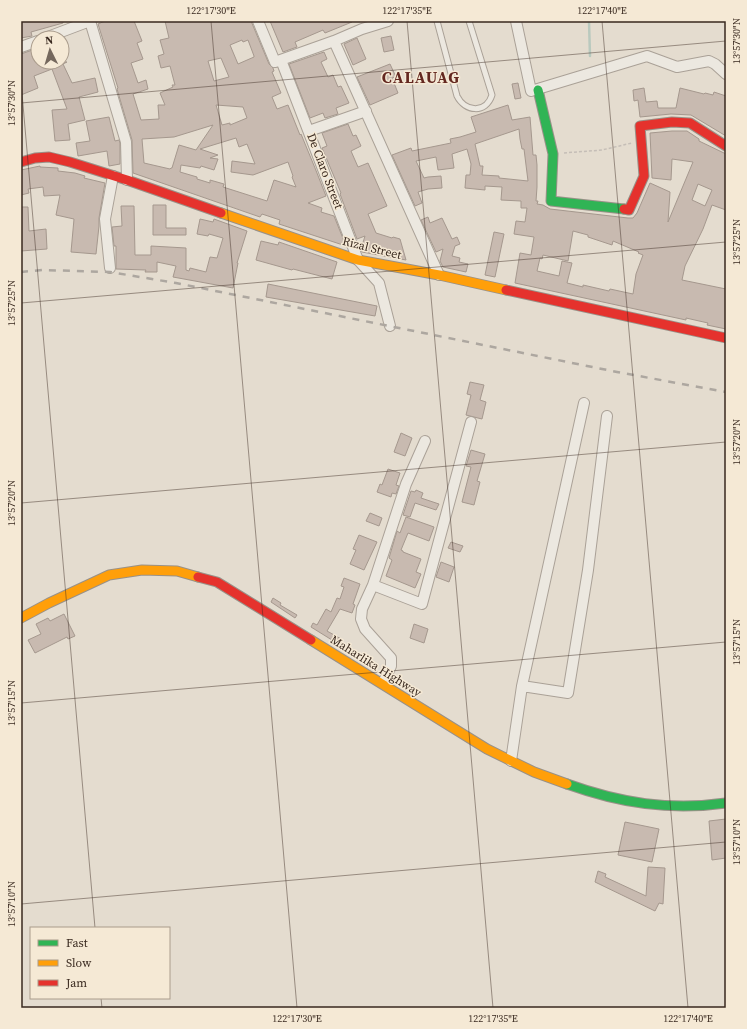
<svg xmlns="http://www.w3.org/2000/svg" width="747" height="1029" viewBox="0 0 747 1029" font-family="'Source Serif 4',serif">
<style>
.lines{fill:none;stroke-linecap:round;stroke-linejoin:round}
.stream{stroke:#b9c9be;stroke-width:2.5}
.building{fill:#c8bab0;stroke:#a5988e;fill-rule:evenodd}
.lane-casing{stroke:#aaa197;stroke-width:7}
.street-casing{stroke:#aaa197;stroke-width:12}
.fast-casing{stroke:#999188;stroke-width:11}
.slow-casing{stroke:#999188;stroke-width:11}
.jam-casing{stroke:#999188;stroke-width:11}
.path{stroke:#c5beb7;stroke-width:1.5;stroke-dasharray:3 2;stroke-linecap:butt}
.lane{stroke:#ece8e0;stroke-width:5}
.street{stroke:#ece8e0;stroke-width:10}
.fast{stroke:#30b455;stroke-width:9}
.slow{stroke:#ff9f0a;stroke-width:9}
.jam{stroke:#e5322d;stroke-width:9}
.rail{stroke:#ada7a0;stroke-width:2.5;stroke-dasharray:7 7;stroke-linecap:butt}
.ticks{fill:none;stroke:#39291f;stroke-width:1;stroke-opacity:0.45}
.labels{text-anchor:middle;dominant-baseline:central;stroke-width:3;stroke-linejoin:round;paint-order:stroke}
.street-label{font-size:12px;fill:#39291f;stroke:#f5e9d5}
.district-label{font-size:16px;font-weight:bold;letter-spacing:1px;fill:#642820;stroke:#f5e9d5}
.neatline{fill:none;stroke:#39291f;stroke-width:1.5}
.ticks-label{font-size:10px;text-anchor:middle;fill:#39291f}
</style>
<rect width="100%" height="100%" fill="#e4dccf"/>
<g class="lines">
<!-- stream -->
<path class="stream" d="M589 21 590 56"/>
</g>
<!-- building -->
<path class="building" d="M21 21H63V23L31 32 32 36 21 38Z
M105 21H134L142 41 137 43 143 59 131 63 138 83 146 80 148 89 133 94 141 120 159 119 158 105H165L160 93 173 87 172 85H175L170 66 161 68 158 56 164 54 160 40 169 38 165 21H251L269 64 273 68 274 71 272 72 281 93 272 97 277 109 288 105 300 135 301 134 315 168 326 196 308 203 322 208 321 212 334 216 346 246 279 224 280 220 262 214 260 217 133 173 132 140 117 89 118 88 98 24ZM242 40 243 42 248 40 254 56V57L238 64 230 45ZM221 58 229 77 214 81 208 61ZM216 105 243 107 247 118 230 125V123L222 125ZM213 125 196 150 179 145 172 168H171L170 169 144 163 142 139 174 137ZM236 138 239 147 247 144 255 164 232 161 231 172 253 175 288 162 293 176 292 177 296 187 274 180 267 201 223 187 224 184 210 180V183L197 179V177L180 172 181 165 200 168 201 166 214 170 218 159 210 158 218 155 200 149Z
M270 21H352V22L325 33 323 30 295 42 297 47 283 52Z
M391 36 394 50 384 52 381 38Z
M357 38 366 59 353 65 344 44Z
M38 48V62H67L63 64 72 83 95 78 98 92 79 97 85 120 68 124 70 140 55 141 52 110 67 109 52 69 34 76 38 88 21 95V54Z
M324 52 327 59 321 62 328 77 333 75 338 87 341 86 349 103 336 108 338 114 325 118 323 113 310 118 289 64Z
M390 64 396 77 392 78 398 93 370 105 357 77Z
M518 83 521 98 515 99 512 84Z
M644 88 646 102 657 101 658 108H676L680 88 704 94 705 93 713 95 714 92 726 96V136L691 115 671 114 640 117 638 100 634 101 633 90Z
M508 105 512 120 530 117 533 155H536L537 165V187L536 201H538L537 204 543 205 550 209 628 218H633L637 213 650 183 670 192 668 222 693 162 672 159 671 180 652 178 650 133 672 131H687L699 139V141L726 154V210L712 205 703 229 685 266 682 280 726 289V329L707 325 708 323 686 318V320L515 283 520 253 531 255 534 237 514 234 516 221 525 222 527 208H521V201L501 200 502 187 485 186V190L465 188 466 175H470L471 164 467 149 452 154 454 168 438 170 436 157 416 161 424 178 428 177 441 176 442 188 428 189 418 192 422 203 415 206 392 155 411 148 412 151 451 143 450 139 460 137 476 132 471 117ZM519 129 520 139 522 149H524L528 181 499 178V176L482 175 483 166H480L475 144ZM698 184 712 190 705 206 692 200ZM573 231 588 235V237L612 245 613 241 639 252 638 253 643 255 636 274 633 294 610 289 609 291 583 285V287L567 283 572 263 562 261 559 276 537 271 540 258 542 259 543 255 568 261Z
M109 117 115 141 119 140 120 143V164L109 166 107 151 78 156 76 143 90 141 86 121Z
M348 124 353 136 356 135 361 146 351 151 358 167 368 163 387 206 368 214 376 233 392 238 393 237 400 239 406 260 362 252 361 249 365 236 357 239 340 194 341 193 322 148 327 146 322 133Z
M40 166V167L58 168V171L75 173 85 176 84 178 105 183 99 218V226L96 254 71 252 74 219 56 215 60 195 44 196 43 187 28 189 29 193 21 195V170Z
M153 205H166V228H186V235H153Z
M121 206H134L135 255H151V246L186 248V270L189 271 190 268 206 272 210 257 217 258 223 238 209 234 208 236 197 234 200 219 213 222 214 219 247 231 237 263H238L233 288 173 277 176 266 157 262V272H145L146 270 116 269V246H114L112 227 122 226Z
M21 207H28L29 231 46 229 47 249 21 251Z
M428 217 430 223 442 218 452 239 457 237 460 244 455 246 452 256 460 258 459 262 468 264 466 272 443 267 440 261 443 249 436 252 421 220Z
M494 232 504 234 495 277 485 275Z
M261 241 278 245 279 242 337 262 332 279 293 269 292 270 256 260Z
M268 284 377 306 375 316 266 297Z
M470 382 484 385 480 400 486 402 482 419 466 415 471 395 467 394Z
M401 433 412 438 405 456 394 452Z
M471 450 485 454 477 481 480 482 474 505 462 502 471 467 466 466Z
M388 469 400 473 396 485 399 486 396 494 392 493 391 497 377 492 380 484 382 485Z
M416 490 423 493 421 498 439 504 436 510 415 503 410 517 403 515 411 491 415 492Z
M370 513 382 518 379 526 366 521Z
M406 517 434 527 429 541 408 533 401 550 403 551V552L421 559 416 572 421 574 415 588 386 576 392 560 389 558 397 531 400 533Z
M359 535 377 542 364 570 350 564 356 550 353 549Z
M451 542 463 546 460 552 448 548Z
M441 562 454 567 449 582 436 577Z
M344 578 360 584 353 604 355 605 352 613 340 609 327 631 343 640 340 645 311 627 313 623 317 625 326 609 331 612 337 598 340 599 344 587 341 586Z
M273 598 281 603 280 605 297 615 295 618 271 602Z
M64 614 75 636 68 639 67 637 35 653 28 640 41 634 36 624 48 618 50 621Z
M414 624 428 629 424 643 410 638Z
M726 819V858L712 860 709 821Z
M625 822 659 829 652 862 618 855Z
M648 867 665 868 663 904 659 903 655 911 595 882 598 871 606 874 605 877 646 896Z"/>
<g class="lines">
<!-- lane casing -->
<g class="lane-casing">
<path id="lane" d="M437 21 457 96C465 112 486 114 492 95L469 21"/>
</g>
<!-- street casing -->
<g class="street-casing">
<path id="street" d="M258 21 275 62 281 60 358 260 379 283 390 326
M516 21 531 91 647 56 677 67 709 61 715 64 726 74
M45 38 90 21 126 142 127 180
M334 41 439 275
M21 47 38 41
M275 62 334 41 362 29 388 21
M309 131 366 111
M110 268 105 219 113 176
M373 585 422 604 471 422
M383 683 391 666V658L365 629 361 619 362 609 373 585 406 484 425 441
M522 686 568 693 588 570 607 416
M511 761 522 686 584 403"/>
</g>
<!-- fast casing -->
<g class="fast-casing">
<path id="fast" d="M538 90 553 154 551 201 624 209
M567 784C620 803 670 811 726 803"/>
</g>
<!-- slow casing -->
<g class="slow-casing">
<path id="slow" d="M221 213 358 260 439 275 506 290
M21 618 49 603 109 575 142 570 177 571 198 577
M311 640 487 749 534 772 567 784"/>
</g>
<!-- jam casing -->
<g class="jam-casing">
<path id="jam" d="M21 162 35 158 49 157 70 162 127 180 221 213
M624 209 629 210 644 176 640 126 672 122 690 123 726 146
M506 290 726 338
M198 577 217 582 311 640"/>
</g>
<!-- path -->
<path class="path" d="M564 153 602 150 632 143"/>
<!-- lane -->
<use href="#lane" class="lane"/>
<!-- street -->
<use href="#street" class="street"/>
<!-- fast -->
<use href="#fast" class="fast"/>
<!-- slow -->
<use href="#slow" class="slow"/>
<!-- jam -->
<use href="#jam" class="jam"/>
<!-- rail -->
<path class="rail" d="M21 272 42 270 110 272 176 283 617 372 726 392"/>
</g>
<!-- ticks -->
<path class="ticks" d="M211 21 297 1008M407 21 493 1008M602 21 688 1008M21 82 95 928M21 103 726 41M21 303 726 242M21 503 726 442M21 703 726 642M21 904 726 842M101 998 102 1008"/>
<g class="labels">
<!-- street labels -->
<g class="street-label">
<text transform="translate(325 171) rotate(69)">De Claro Street</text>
<text transform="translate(372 248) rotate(14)">Rizal Street</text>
<text transform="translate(376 666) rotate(32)">Maharlika Highway</text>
</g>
<!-- district labels -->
<g class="district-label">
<text x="421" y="77">CALAUAG</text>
</g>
</g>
<!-- border -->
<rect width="747" height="1029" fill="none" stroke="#f5e9d5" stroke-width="44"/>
<!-- legend -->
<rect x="30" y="927" width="140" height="72" fill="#f5e9d5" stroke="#aa9c8c"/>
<rect x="38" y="940" width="20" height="6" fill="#30b455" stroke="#aa9c8c"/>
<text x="66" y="947" font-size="12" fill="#39291f">Fast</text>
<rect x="38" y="960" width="20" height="6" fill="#ff9f0a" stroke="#aa9c8c"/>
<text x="66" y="967" font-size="12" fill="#39291f">Slow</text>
<rect x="38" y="980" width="20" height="6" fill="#e5322d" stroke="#aa9c8c"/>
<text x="66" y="987" font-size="12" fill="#39291f">Jam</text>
<!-- north arrow -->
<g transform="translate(50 50) rotate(355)"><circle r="19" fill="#f5e9d5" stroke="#aa9c8c"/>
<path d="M0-3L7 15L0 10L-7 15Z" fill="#75685d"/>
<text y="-6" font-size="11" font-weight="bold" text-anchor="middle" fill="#39291f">N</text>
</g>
<rect x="22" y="22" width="703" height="985" class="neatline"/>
<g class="ticks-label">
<text x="211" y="14">122°17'30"E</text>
<text x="407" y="14">122°17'35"E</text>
<text x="602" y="14">122°17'40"E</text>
<text transform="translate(736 41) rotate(-90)" y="4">13°57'30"N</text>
<text transform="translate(11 103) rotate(-90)" y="4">13°57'30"N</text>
<text transform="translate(736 242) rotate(-90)" y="4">13°57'25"N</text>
<text transform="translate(11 303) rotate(-90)" y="4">13°57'25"N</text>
<text transform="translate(736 442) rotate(-90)" y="4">13°57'20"N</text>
<text transform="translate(11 503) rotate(-90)" y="4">13°57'20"N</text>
<text transform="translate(736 642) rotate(-90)" y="4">13°57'15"N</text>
<text transform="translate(11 703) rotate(-90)" y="4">13°57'15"N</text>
<text transform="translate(736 842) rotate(-90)" y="4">13°57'10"N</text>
<text transform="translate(11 904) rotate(-90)" y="4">13°57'10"N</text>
<text x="297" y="1022">122°17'30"E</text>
<text x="493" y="1022">122°17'35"E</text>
<text x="688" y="1022">122°17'40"E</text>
</g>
</svg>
